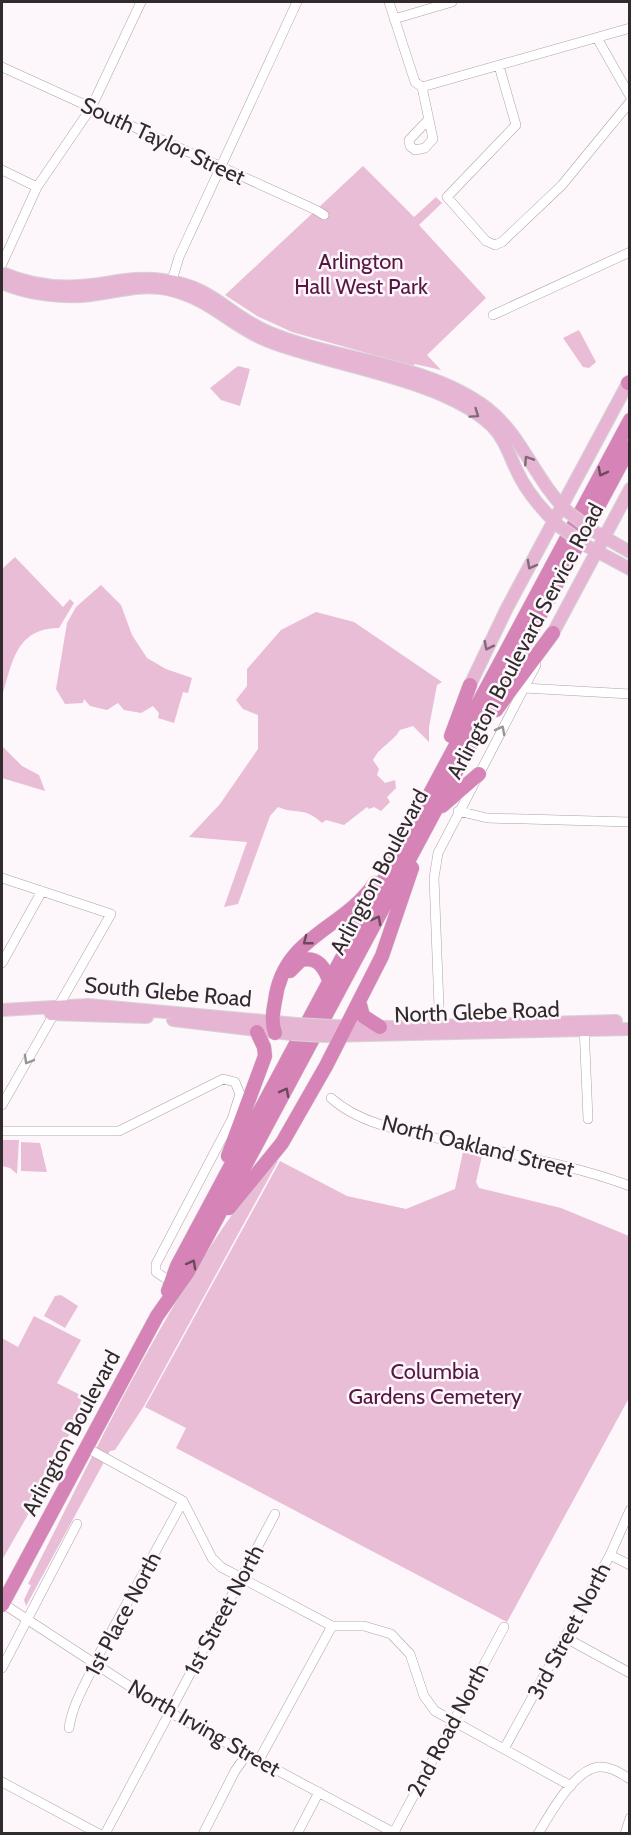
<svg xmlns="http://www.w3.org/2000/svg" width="631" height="1835" viewBox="0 0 631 1835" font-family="Cabin,sans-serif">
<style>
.green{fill:#e9bdd6}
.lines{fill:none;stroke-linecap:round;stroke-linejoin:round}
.minor-casing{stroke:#b0a1a9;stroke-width:10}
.major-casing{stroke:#d6d5d5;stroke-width:14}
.highway-casing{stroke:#d6d5d5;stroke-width:15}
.minor{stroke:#fff;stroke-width:9}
.major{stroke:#e6b5d4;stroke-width:12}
.highway{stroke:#d684b7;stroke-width:14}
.major-bridge-casing{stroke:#d6d5d5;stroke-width:14;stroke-linecap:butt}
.major-bridge{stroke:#e6b5d4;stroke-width:12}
.oneway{stroke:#826979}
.oneway2{stroke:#6b4a5e}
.oneway3{stroke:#989596}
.labels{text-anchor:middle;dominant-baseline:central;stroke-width:5;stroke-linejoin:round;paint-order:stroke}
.street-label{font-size:22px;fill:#312b2e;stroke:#fdf6fa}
.park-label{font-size:22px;fill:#581643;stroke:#fdf6fa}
</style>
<rect width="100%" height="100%" fill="#fdf6fa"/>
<!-- green -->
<path class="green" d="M363 166 414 217 436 197 442 203 419 225 486 298 427 355 441 370 415 364 413 366 292 332 257 316 225 295Z
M579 330 596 362 589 368 583 367 563 338Z
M238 366 250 369 240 406 221 400 210 388Z
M15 557 63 607 70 599 74 603 59 628C16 628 12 663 2 697V569Z
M101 585 121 605 132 635 147 658 166 669 192 678 188 693 183 692 174 723 158 718 159 713 153 706 141 713 124 710 118 703 107 710 90 706 84 699 83 703 65 704 56 689 67 623 76 607Z
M316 612 354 622 442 682 437 685 429 727V742L413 726 400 730C393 742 379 747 373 760L379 769 377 775 385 783 395 780 396 788 387 797 390 802 381 811 374 807 369 809 367 807 344 825 326 820 322 823C304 806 296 815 278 807L270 816 238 904 224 907 247 842 189 837 220 804 258 749V715L243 709 236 700 247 686V669L281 630Z
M2 746 22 766 39 775 45 791 2 778Z
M2 1140H19L17 1174 10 1168 2 1166Z
M21 1142 40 1143 47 1172 21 1171Z
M463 1152 482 1156 476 1182 479 1188 561 1208 629 1236V1398L507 1622 176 1448 186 1428 145 1407 280 1161 347 1196 406 1209 455 1189Z
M274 1158 278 1161 144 1406 115 1450 110 1451 26 1606 24 1600 31 1585 28 1584C102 1438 172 1286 274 1158Z
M61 1295 78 1306 65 1328 44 1316 55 1296Z
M34 1316 81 1340 57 1383 94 1402 67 1438 63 1437 44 1473 33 1506 2 1560V1338L18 1347Z"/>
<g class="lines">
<!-- minor casing -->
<g class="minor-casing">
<path id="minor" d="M389 2 415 82 422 87 630 28
M394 19 452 2
M597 38 630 96
M499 66 516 125 447 197 486 241 495 245 502 242 562 185 630 102
M2 67 316 210 324 215
M422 87 433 139 425 148 415 150 410 146 409 140 429 119
M2 170 37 187
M2 264 37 187 91 108 141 2
M170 287 179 257 297 2
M493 315 630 252
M524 688 630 694
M458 811 487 818 630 822
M2 878 111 914 2 1105
M2 963 42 891
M584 1025 588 1119
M440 1032 434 878 438 853 536 665
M331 1098C363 1127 414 1133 455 1142 513 1155 574 1165 630 1186
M2 1131H119L223 1079 235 1082 240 1094 232 1119 156 1264V1272L171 1282
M87 1448 183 1501 212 1558 221 1567 332 1626H364L391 1634 410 1654 424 1696 435 1711 571 1786
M610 1555 630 1565
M2 1603 169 1712 396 1834
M566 1638 630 1673
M2 1668 77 1524
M69 1728C73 1701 88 1681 98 1656L183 1501
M504 1749 610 1555 630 1510
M259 1760 332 1626
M2 1782 99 1834
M105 1834 275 1514
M203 1834 235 1771 247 1754
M297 1834 319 1792
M393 1834 504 1627
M538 1834C550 1814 574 1770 598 1767 610 1766 620 1773 630 1779
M625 1834 630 1818"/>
</g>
<!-- major casing -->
<g class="major-casing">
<path id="major" d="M2 273C30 285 60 289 91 285 115 282 138 276 163 280 213 286 228 315 268 332 337 361 426 362 487 408 522 435 536 482 568 512
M2 283C26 293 55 297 82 296 110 294 138 283 167 289 212 299 230 326 268 341 331 366 443 379 492 426 504 438 509 454 516 469 526 492 542 510 560 527
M597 533 630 552
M591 548 630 569
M553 633 630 489
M470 685 507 608 628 383
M2 1010 88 1005 297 1024
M51 1014 147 1017
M173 1020 291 1034
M331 1026 393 1027 616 1021
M325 1036 630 1029"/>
</g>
<!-- highway casing -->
<g class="highway-casing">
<path id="highway" d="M628 383 630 382
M496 710 553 633
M451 736 470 685
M442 806 479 774
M290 971 301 960C318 956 325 968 330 983
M359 1001 363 1016 380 1027
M275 1033C271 1022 273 1012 275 1001 283 936 343 930 375 883
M228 1156 265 1056 264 1047 257 1032
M229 1208 282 1143 326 1066 382 956 412 868
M168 1291 177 1266 630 420
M2 1605 157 1316 188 1272 209 1233 630 447"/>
</g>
<!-- minor -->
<use href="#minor" class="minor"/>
<!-- major -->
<use href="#major" class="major"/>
<!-- highway -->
<use href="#highway" class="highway"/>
<!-- major-bridge casing -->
<g class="major-bridge-casing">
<path id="major-bridge" d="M568 512 596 533
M560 527 590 548
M297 1024 331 1026
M291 1034 325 1036"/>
</g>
<!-- major-bridge -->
<use href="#major-bridge" class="major-bridge"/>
</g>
<!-- one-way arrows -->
<defs><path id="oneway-chevron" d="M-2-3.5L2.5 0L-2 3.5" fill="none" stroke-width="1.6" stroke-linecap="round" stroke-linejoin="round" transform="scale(1.5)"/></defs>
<g class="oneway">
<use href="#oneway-chevron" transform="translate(475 414) rotate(35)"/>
<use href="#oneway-chevron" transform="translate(528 460) rotate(-123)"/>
<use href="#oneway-chevron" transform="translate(531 565) rotate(119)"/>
<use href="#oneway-chevron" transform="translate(488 646) rotate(117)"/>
</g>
<g class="oneway2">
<use href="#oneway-chevron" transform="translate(602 472) rotate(118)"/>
<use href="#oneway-chevron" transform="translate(377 920) rotate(-62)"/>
<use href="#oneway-chevron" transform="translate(307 941) rotate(142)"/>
<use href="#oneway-chevron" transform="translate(285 1092) rotate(-62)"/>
<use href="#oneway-chevron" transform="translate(192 1264) rotate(-61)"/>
</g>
<g class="oneway3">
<use href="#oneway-chevron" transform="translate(501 730) rotate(-62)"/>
<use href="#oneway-chevron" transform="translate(28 1060) rotate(120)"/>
</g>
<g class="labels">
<!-- street labels -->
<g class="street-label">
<text transform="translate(163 141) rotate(25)">South Taylor Street</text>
<text transform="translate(525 641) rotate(-62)">Arlington Boulevard Service Road</text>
<text transform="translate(379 872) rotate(-62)">Arlington Boulevard</text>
<text transform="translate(168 992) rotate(5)">South Glebe Road</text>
<text transform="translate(477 1012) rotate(-2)">North Glebe Road</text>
<text transform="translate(478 1146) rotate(14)">North Oakland Street</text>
<text transform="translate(71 1433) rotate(-62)">Arlington Boulevard</text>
<text transform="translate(224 1610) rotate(-62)">1st Street North</text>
<text transform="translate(123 1614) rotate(-62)">1st Place North</text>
<text transform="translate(569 1631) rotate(-62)">3rd Street North</text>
<text transform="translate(204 1728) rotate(30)">North Irving Street</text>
<text transform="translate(448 1730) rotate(-62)">2nd Road North</text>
</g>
<!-- park labels -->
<g class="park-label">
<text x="361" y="261">Arlington<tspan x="361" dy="25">Hall West Park</tspan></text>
<text x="435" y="1371">Columbia<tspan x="435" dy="25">Gardens Cemetery</tspan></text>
</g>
</g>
<!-- border -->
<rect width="631" height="1835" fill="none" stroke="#312b2e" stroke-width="6"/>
</svg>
